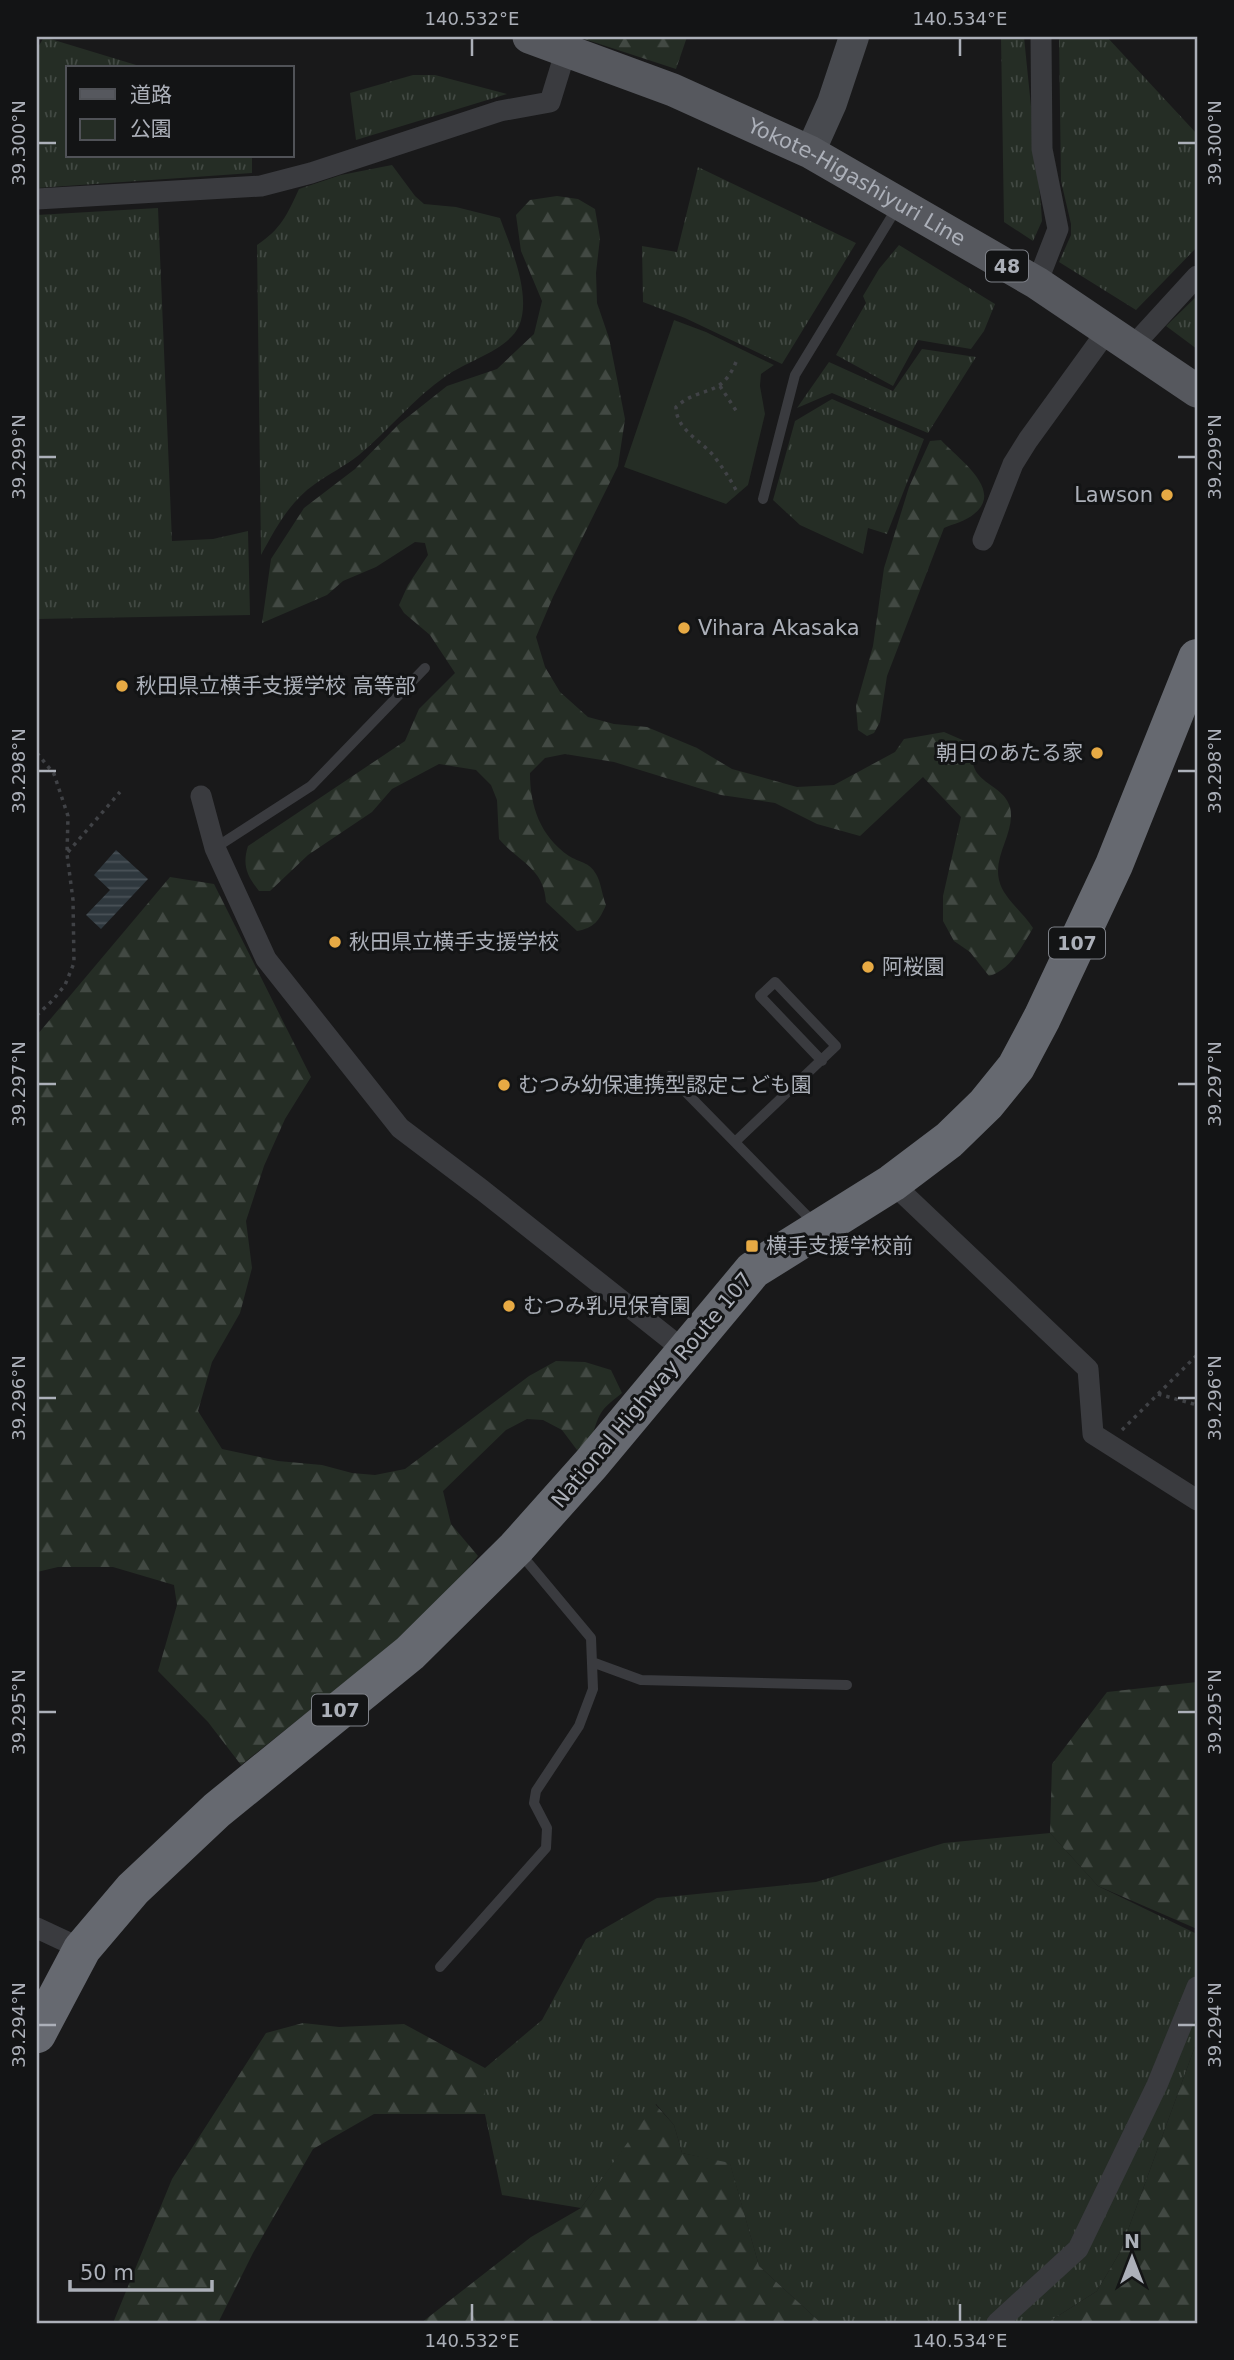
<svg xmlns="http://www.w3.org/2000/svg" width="1234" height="2360" viewBox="0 0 1234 2360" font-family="'DejaVu Sans','Noto Sans JP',sans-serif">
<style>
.grass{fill:url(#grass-tufts)}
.forest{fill:url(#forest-firs)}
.park{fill:#252d25}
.water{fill:url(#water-rules)}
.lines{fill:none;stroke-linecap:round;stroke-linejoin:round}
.path{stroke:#404246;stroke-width:3.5;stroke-dasharray:3.5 5;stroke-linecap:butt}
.lane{stroke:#3a3b3f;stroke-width:10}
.street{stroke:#3a3b3f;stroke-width:21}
.secondary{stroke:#484a4f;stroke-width:30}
.primary{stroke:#56585e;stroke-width:33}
.highway{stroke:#666970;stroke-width:38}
.ticks{fill:none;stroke:#acb0b9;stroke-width:2.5}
.poi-dot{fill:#e7aa44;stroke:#131415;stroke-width:2.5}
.labels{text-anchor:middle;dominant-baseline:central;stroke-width:6;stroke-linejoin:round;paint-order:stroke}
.shield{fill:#131415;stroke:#7e8188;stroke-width:2}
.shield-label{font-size:19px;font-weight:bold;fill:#acb0b9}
.street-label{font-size:21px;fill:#acb0b9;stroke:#131415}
.poi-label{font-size:21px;fill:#acb0b9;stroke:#131415;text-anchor:start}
.neatline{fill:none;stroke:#acb0b9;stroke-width:2.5}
.ticks-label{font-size:18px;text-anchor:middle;fill:#acb0b9}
</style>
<defs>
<pattern id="grass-tufts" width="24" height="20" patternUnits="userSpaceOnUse" patternTransform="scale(1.75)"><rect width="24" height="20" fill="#252d25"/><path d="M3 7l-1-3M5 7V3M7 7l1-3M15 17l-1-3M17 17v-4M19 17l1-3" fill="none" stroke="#424943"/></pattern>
<pattern id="forest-firs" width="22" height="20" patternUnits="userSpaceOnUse" patternTransform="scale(1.75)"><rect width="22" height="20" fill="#252d25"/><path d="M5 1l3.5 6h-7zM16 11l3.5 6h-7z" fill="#424943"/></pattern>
<pattern id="water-rules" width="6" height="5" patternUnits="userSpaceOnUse" patternTransform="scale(1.75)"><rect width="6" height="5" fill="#2f383e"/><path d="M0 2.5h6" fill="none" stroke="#4a5258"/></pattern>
</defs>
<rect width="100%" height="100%" fill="#19191a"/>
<!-- grass -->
<path class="grass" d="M44 37 146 68H68V156H252V173L37 188V49Z
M1001 37H1024L1041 206 1042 221 1033 241 1004 222Z
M1059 37H1107L1197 134V247L1136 310 1059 262 1071 235V224L1061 181Z
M413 75H435L507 94 356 140 350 93Z
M392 165 415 196 424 204 456 207 500 218C511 248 532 295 519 326 508 350 467 361 446 376 414 398 389 430 359 455 345 466 329 474 315 484 289 502 276 528 261 555L257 245C281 229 287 215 299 189L341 175Z
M698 167 856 243 782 364 685 318 643 302 642 246 677 252Z
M158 208 172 541 213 539 248 531 250 615 37 619V215Z
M899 245 995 304 984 331 971 349 918 340 893 386 836 355 866 303 863 296 879 269Z
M1197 296V349L1166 326Z
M922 349 976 357 928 433 832 393 797 408 829 362 893 391Z
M832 399 924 439 887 534 868 528 863 554 800 525 773 500 795 421Z
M1050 1833 1098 1886 1197 1934V2041L1120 2252 1097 2291 1047 2323H821L759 2266 730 2164 682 2153 674 2125 656 2104 581 2208 502 2195 485 2114V2068L542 2020 586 1939 657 1898 816 1882 944 1843Z"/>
<!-- forest -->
<path class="forest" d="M578 37H687L676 69Z
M557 196 578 199 595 209 600 238 596 273 597 303 609 338 625 419 618 466 553 597 536 637 545 667 560 692 588 717 614 724 647 727 697 748 732 769 797 787 834 785 895 752 904 739 944 732 967 742C970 751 972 766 977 773 987 786 1005 790 1010 807 1016 832 993 854 999 880 1003 898 1023 912 1033 928 1022 946 1011 970 989 976L970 952 954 941 943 921V896L961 817 923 777 860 836 817 824 775 803 721 795 614 762 565 754 545 758 530 773C530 806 540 836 569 856 578 862 590 862 596 874 601 882 602 895 606 905 599 921 594 928 577 931L546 902C544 868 519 862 499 839L497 800 491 785 476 770 439 764 392 789 372 812 308 855 270 891H259C247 876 242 865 248 846L405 741 419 709 455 673 430 635 404 613 399 605 408 585 428 555 425 543 415 542 376 567 343 581 327 595 262 623 271 559 304 508 355 469 399 424 447 386 497 369 534 334 542 301 521 251 516 215 530 200Z
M941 440C957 458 1005 490 974 514 966 521 953 524 944 528L887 676 880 722 874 733 867 736 858 730 856 706 873 646 884 568 909 487 930 441Z
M170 877 214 884 311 1077 285 1119 264 1166 246 1221 252 1268 240 1313 212 1362 198 1411 222 1449 278 1461 322 1465 352 1473 375 1475 405 1469 529 1376 556 1361 585 1362 611 1370 622 1393C615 1399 606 1405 601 1413 592 1427 595 1445 577 1450L562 1430 543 1420 527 1419 506 1430 443 1491 451 1524 478 1556 437 1609 241 1765 208 1722 158 1671 177 1605 174 1585 113 1567H58L37 1572V1035Z
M1197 1682V1929L1098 1886 1050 1833 1052 1764 1107 1692Z
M303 2023 339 2027 404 2024 485 2068V2114H374L313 2149 253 2253 218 2323H113L172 2179 266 2033Z
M1197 2041V2323H1047L1097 2291 1120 2252Z
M655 2104 674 2125 682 2153 730 2163 759 2266 821 2323H421L531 2237 581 2208Z"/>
<!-- park -->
<path class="park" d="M674 320 706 332 774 365 761 374 760 386 765 414 748 485 726 504 624 467Z"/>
<!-- water -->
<path class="water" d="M116 850 148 879 101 929 86 915 110 890 94 875Z"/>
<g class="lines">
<!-- path -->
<path class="path" d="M736 362C721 399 700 385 676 407 676 429 700 440 713 455 723 468 731 480 738 494
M720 386 737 412
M37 753 54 774 68 816 67 854 73 900 74 963 65 985 53 1000 37 1015
M68 852 120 792
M1158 1394 1197 1405
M1122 1430 1197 1355"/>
<!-- lane -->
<path class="lane" d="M763 499 795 375 898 206
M215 848 311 786 425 668
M670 1076 815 1224
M735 1142 836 1046 775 982 760 996 822 1061
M592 1662 641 1680 847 1685
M440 1967 546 1848 547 1828 534 1803 536 1791 579 1726 593 1689 591 1638 520 1553"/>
<!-- street -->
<path class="street" d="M37 199 261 186 311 173 500 111 550 102 566 50
M1037 283 1058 229 1042 149 1041 37
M1132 347 1197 276
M983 540 1013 464 1028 440 1107 331
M201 796 215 848 266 959 400 1128 482 1190 685 1351
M892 1183 1088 1369 1093 1434 1197 1500
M37 1928 82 1949
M997 2323 1078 2249 1157 2085 1197 1987"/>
<!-- secondary -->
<path class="secondary" d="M810 152 832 103 854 37"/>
<!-- primary -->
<path class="primary" id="s1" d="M529 37 673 90 810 152 1037 283 1197 391"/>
<!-- highway -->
<path class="highway" d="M37 2034 82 1949 133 1889 217 1810 410 1653 516 1548 591 1464 753 1270 892 1183 949 1140 986 1104 1016 1067 1042 1018 1114 865 1197 658"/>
</g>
<!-- ticks -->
<path class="ticks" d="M472 38V56M960 38V56M38 143H56M1178 143H1196M38 457H56M1178 457H1196M38 771H56M1178 771H1196M38 1084H56M1178 1084H1196M38 1398H56M1178 1398H1196M38 1712H56M1178 1712H1196M38 2025H56M1178 2025H1196M472 2304V2322M960 2304V2322"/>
<!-- markers -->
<g class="poi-dot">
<circle cx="1167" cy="495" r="7"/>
<circle cx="684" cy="628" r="7"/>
<circle cx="122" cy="686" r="7"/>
<circle cx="1097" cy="753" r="7"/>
<circle cx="335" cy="942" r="7"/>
<circle cx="868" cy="967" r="7"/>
<circle cx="504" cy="1085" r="7"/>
<rect x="745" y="1239" width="14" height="14" rx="3.5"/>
<circle cx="509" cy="1306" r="7"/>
</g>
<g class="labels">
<!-- shield labels -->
<g class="shield">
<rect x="986" y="250.5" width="42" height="31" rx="5"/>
<rect x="1049" y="927.5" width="56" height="31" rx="5"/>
<rect x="312" y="1694.5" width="56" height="31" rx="5"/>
</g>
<g class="shield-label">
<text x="1007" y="266">48</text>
<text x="1077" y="943">107</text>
<text x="340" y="1710">107</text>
</g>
<!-- street labels -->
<g class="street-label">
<text stroke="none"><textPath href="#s1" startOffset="359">Yokote-Higashiyuri Line</textPath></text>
<text transform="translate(652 1390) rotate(-50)">National Highway Route 107</text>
</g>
<!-- poi labels -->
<g class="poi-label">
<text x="1153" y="495" text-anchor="end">Lawson</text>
<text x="698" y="628">Vihara Akasaka</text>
<text x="136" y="686">秋田県立横手支援学校 高等部</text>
<text x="1083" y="753" text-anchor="end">朝日のあたる家</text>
<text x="349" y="942">秋田県立横手支援学校</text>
<text x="882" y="967">阿桜園</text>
<text x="518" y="1085">むつみ幼保連携型認定こども園</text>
<text x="766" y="1246">横手支援学校前</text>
<text x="523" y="1306">むつみ乳児保育園</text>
</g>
</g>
<!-- border -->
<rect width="1234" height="2360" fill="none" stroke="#131415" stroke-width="77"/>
<!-- legend -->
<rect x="66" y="66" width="228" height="91" fill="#131415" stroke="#505257" stroke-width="2"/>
<rect x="80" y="89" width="35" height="10" fill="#56585e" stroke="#505257" stroke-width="2"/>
<text x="130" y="102" font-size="21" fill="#acb0b9">道路</text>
<rect x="80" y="119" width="35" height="21" fill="#252d25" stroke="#505257" stroke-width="2"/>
<text x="130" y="136" font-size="21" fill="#acb0b9">公園</text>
<!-- north arrow -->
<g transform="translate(1132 2258)" stroke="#131415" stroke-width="5" paint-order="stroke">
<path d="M0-5L12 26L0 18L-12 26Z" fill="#acb0b9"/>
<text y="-10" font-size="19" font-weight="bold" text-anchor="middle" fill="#acb0b9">N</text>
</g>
<!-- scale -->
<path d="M70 2280v10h142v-10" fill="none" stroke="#acb0b9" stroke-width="3.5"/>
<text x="80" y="2280" font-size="21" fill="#acb0b9" stroke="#131415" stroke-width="5" paint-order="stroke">50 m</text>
<rect x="38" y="38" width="1158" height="2284" class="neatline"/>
<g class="ticks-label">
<text x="472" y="25">140.532°E</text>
<text x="960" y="25">140.534°E</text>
<text transform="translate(19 143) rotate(-90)" y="6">39.300°N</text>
<text transform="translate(1215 143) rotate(-90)" y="6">39.300°N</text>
<text transform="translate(19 457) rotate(-90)" y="6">39.299°N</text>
<text transform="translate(1215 457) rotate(-90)" y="6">39.299°N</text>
<text transform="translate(19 771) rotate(-90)" y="6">39.298°N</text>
<text transform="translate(1215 771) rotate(-90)" y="6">39.298°N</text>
<text transform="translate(19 1084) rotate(-90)" y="6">39.297°N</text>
<text transform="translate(1215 1084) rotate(-90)" y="6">39.297°N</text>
<text transform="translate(19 1398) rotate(-90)" y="6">39.296°N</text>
<text transform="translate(1215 1398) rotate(-90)" y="6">39.296°N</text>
<text transform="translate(19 1712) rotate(-90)" y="6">39.295°N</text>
<text transform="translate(1215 1712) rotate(-90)" y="6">39.295°N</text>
<text transform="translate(19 2025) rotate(-90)" y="6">39.294°N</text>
<text transform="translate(1215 2025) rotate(-90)" y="6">39.294°N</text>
<text x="472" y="2347">140.532°E</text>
<text x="960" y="2347">140.534°E</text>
</g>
</svg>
